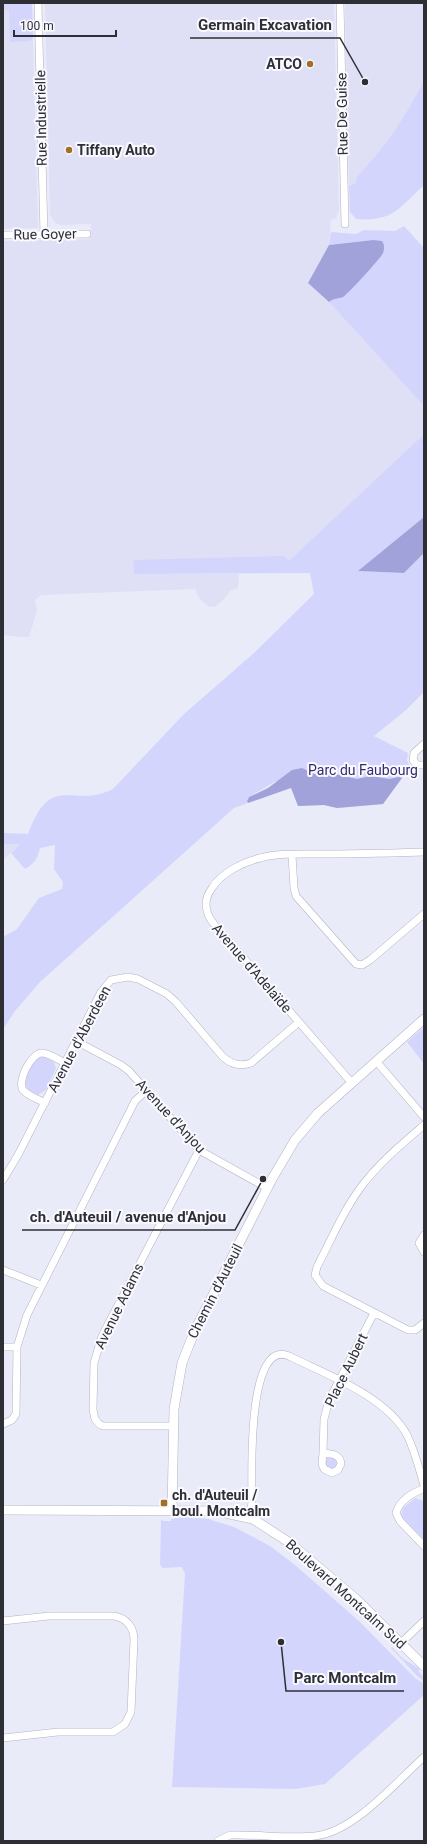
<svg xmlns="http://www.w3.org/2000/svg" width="427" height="1844" viewBox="0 0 427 1844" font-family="Roboto,sans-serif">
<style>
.built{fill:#dfe0f5}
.green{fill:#d3d5fc}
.forest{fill:#a1a2da}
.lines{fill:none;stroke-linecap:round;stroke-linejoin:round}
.minor-casing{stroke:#b2b3c0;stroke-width:8}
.tertiary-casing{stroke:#b2b3c0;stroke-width:10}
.minor{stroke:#fff;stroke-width:7}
.tertiary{stroke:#fff;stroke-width:9}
.poi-dot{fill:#a17025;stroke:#f9f9ff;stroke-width:1.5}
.labels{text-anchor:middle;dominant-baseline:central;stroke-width:4;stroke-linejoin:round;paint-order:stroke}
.poi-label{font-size:14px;font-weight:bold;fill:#2e2f34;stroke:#f9f9ff;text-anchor:start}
.street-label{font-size:14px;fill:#2e2f34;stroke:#f9f9ff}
.park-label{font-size:14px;fill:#322b6e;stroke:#f9f9ff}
.leader{fill:none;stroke:#2e2f34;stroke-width:1.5}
.callout-dot{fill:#2e2f34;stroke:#f9f9ff;stroke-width:1.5}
.callout-label{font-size:15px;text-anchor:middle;font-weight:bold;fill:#2e2f34;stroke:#f9f9ff;stroke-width:4;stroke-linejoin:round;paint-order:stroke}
</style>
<rect width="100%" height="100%" fill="#eaebf9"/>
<!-- built -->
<path class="built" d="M3 3H32L38 228 3 229Z
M45 3H334L339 210 336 218 331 220 329 245 308 283 329 302 424 406V434L289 562 133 560 134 574H239L238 588 230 591 224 599 215 607 208 606 199 598 195 589 41 595 35 600 37 611 29 637H21L3 635V241L90 239 91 224 60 225 54 222 50 214Z
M345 3H424V80L405 117 391 137 356 183 349 186Z
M3 844H20L3 860Z"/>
<!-- green -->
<path class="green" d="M4 3H32L33 37 30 41 10 42 9 10H4Z
M424 80V185C399 208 393 222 356 219L350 212 349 186 356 183 357 177C385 147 406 117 424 80Z
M404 226 424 248V406L329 302 333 299 344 296 374 265 373 240 329 245 331 232 356 234 364 230 395 231Z
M424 434V517L359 571 404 573 424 553V692L406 710 374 736 408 753 407 760 410 767 383 804 337 808 324 805 298 806 292 788 276 781 249 797 247 801 248 803 234 808 40 982 15 1011 3 1029V937L17 929 39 898 62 889 63 882 54 869 55 845 40 848C38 858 34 864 25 869L11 853 20 844H3V833L28 834C52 770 71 810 113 789L184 714 254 653 314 594 310 573 134 574 133 560 284 556 289 561Z
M424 1027V1064L407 1042Z
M43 1056 54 1062 56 1068 46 1090 38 1095 27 1089C22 1079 33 1058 43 1056Z
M325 1463a6 6 0 1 1 12 0a6 6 0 1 1-12 0Z
M415 1498 424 1501V1540L401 1516 403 1508Z
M185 1517 208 1519 234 1527 270 1546 295 1565 360 1622 415 1678 424 1684V1695L325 1784 296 1789 172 1787 185 1574 182 1567 163 1568 160 1565 161 1519 163 1521H171V1519Z
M392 1647 402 1658 420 1669 418 1671 424 1677V1681L418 1677 391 1648Z"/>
<!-- forest -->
<path class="forest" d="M373 240 382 241C384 244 385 248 383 253 381 258 348 294 343 297 337 299 334 298 329 302L308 283 329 245Z
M424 517V553L404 573 358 571Z
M302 768 319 776 335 774 357 779 371 776 389 779 399 777 402 778 383 804 337 808 324 805 298 806 291 788 248 803 247 801 249 797 268 788 292 770Z"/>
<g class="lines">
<!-- minor casing -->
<g class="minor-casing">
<path id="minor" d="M38 3 44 234
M340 3 345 224
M3 235 87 234
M424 744 414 753 413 760 417 765H424
M292 855 294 888 296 896 356 964 362 965 370 960 424 914
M76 1041 121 1065 129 1071 199 1150 267 1188
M376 1061 424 1117
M351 1082 214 924C205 913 203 900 212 888 221 873 243 862 260 858 279 853 301 854 321 854 355 854 390 853 424 852
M45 1103C38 1099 28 1096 23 1090 17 1081 31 1053 42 1053 49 1053 59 1060 65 1063
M424 1125C402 1144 379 1163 361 1187 343 1211 331 1240 317 1267L315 1275 323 1286 408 1330H415L424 1323
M3 1180 18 1155 101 992 111 980 128 977 138 979 167 994 176 1002 223 1057C231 1064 240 1067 251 1063L299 1022
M424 1235 419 1243 424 1252
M3 1270 41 1285
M3 1347H17
M3 1424 12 1420 16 1414 17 1347 27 1315 135 1101 147 1090
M173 1426H103C95 1423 94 1417 93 1409L94 1363 102 1336 199 1150
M323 1453 324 1419 329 1400 374 1313
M323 1453C332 1454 340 1454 341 1464L338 1470 332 1473 324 1469 322 1464Z
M424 1489C413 1492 399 1501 396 1513L400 1521 424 1546
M250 1518 252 1502C252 1481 246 1337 289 1356 327 1375 386 1396 407 1435 415 1451 419 1469 424 1485
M3 1621 49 1616H114C127 1618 134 1628 134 1640L131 1712 125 1724 113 1732H58L3 1738
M401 1643 424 1621
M218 1841 230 1835C258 1834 287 1839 315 1836 354 1832 395 1783 424 1757"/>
</g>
<!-- tertiary casing -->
<g class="tertiary-casing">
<path id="tertiary" d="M3 1510 216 1511 253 1519 290 1543 356 1599 424 1666
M172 1511 174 1409 182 1363 195 1330 272 1179 295 1140 318 1113 424 1019"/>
</g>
<!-- minor -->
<use href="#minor" class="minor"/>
<!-- tertiary -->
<use href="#tertiary" class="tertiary"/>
</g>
<!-- markers -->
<g class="poi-dot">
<circle cx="310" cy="64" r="4"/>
<circle cx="69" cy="150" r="4"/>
<rect x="160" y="1499" width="8" height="8" rx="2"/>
</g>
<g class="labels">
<!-- poi labels -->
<g class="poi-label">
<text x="302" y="64" text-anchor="end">ATCO</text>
<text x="77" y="150">Tiffany Auto</text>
<text x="172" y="1495">ch. d'Auteuil /<tspan x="172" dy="16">boul. Montcalm</tspan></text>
</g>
<!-- street labels -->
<g class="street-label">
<text transform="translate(342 114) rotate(-91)">Rue De Guise</text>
<text transform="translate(41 118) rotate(-91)">Rue Industrielle</text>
<text transform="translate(45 234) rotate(-1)">Rue Goyer</text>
<text transform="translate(252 968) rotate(49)">Avenue d'Adelaïde</text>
<text transform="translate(79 1039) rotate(-62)">Avenue d'Aberdeen</text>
<text transform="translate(171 1116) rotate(47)">Avenue d'Anjou</text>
<text transform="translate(215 1291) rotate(-63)">Chemin d'Auteuil</text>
<text transform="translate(119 1306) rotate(-64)">Avenue Adams</text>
<text transform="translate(346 1370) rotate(-64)">Place Aubert</text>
<text transform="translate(346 1594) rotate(42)">Boulevard Montcalm Sud</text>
</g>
<!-- park labels -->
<g class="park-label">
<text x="363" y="770">Parc du Faubourg</text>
</g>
</g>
<!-- callouts -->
<path class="leader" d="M365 82L340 38H190M263 1179L235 1230H22M281 1642L286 1691H404"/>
<g class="callout-dot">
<circle cx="365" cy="82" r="4"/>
<circle cx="263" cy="1179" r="4"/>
<circle cx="281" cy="1642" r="4"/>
</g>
<g class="callout-label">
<text x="265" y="30">Germain Excavation</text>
<text x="128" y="1222">ch. d'Auteuil / avenue d'Anjou</text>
<text x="345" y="1683">Parc Montcalm</text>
</g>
<!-- border -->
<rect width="427" height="1844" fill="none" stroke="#2e2f34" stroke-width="8"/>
<!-- scale -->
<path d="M14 30v6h102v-6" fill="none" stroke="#2e2f34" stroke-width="2"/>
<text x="20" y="30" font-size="12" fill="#2e2f34" stroke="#f9f9ff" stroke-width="3" paint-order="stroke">100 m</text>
</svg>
